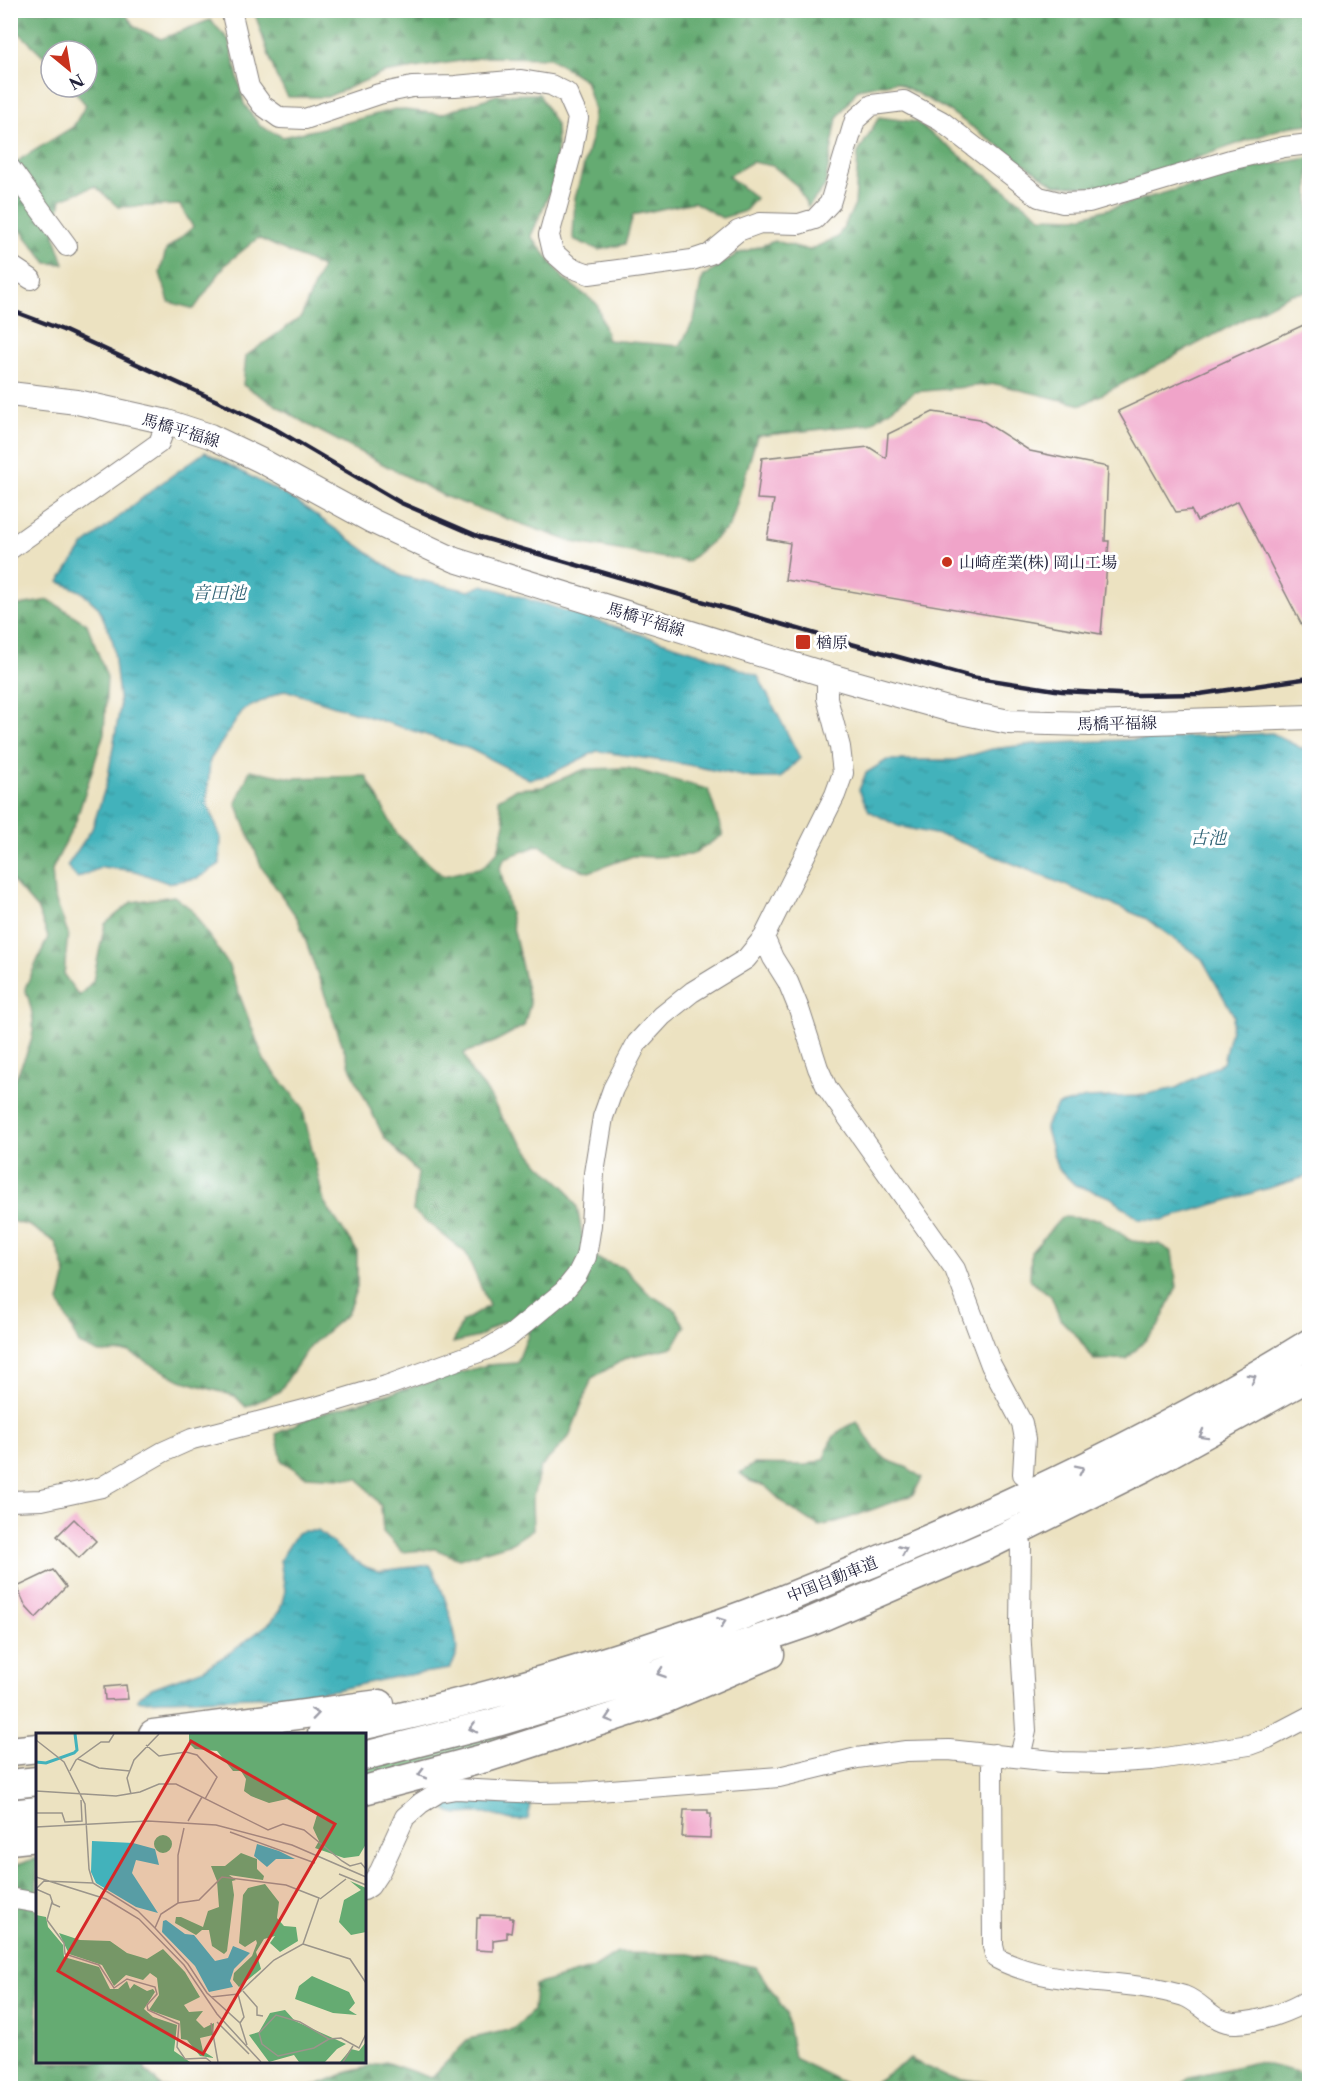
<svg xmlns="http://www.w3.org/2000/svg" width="1320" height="2099" viewBox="0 0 1320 2099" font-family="'Libre Caslon Text','Noto Serif JP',serif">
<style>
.green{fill:#7cc684;stroke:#4f7460;stroke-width:1.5}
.forest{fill:url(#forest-firs);stroke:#446656;stroke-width:1.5}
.water{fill:url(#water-ripples);stroke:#326a7b;stroke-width:1.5}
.building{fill:#f0a4c9}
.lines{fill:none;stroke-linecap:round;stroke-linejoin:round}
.minor-casing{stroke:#87827e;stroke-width:22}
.major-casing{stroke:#87827e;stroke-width:26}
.highway-casing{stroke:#87827e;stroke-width:31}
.minor{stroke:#fff;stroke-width:20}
.major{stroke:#fff;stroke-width:24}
.highway{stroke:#fff;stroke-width:28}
.rail{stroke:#22223b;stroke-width:4.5}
.oneway{stroke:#9c9ca7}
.poi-dot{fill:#c8321e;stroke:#fff;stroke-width:2}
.labels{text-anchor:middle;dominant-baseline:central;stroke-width:6;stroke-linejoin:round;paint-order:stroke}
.street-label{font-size:16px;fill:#22223b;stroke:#fff}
.poi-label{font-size:16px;fill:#22223b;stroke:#fff;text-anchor:start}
.water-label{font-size:18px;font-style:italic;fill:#306375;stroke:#fff}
.inset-river{fill:none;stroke:#42b2bb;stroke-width:3}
.inset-road{fill:none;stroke:#9b958b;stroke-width:1.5}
.view{fill:#d62828;fill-opacity:0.15;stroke:#d62828;stroke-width:3}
.inset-edge{fill:none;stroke:#22223b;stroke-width:3}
</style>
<defs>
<pattern id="forest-firs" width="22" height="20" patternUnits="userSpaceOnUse" patternTransform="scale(1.5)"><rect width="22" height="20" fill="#65ab72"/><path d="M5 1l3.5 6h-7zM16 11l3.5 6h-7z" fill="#538b5f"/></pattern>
<pattern id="water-ripples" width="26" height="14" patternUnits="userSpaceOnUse" patternTransform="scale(1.5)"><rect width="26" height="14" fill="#42b2bb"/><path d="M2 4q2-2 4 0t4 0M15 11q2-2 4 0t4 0" fill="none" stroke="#379099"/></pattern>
</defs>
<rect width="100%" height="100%" fill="#fff"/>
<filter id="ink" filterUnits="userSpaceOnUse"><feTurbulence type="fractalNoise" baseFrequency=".0167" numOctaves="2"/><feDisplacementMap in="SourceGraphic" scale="12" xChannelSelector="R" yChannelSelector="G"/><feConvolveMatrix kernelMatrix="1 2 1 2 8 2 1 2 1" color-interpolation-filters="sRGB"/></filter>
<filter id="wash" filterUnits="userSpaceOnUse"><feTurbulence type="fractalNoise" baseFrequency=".008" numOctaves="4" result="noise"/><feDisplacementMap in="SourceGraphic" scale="24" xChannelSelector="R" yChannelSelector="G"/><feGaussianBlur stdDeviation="1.35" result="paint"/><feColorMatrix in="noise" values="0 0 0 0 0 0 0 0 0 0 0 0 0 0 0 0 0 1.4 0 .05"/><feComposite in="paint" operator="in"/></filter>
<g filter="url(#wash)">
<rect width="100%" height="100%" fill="#ece2c1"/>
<!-- green -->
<path class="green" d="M666 1686 365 1782V1768Z"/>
<!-- forest -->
<path class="forest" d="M10 11H123L135 27 161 39 210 20 229 40 244 104 260 126 283 137 344 123 395 109 441 114 497 95 539 94 556 125 558 173 531 236 564 279 597 304 608 340 680 346 694 320 702 277 737 254 775 241 809 250 838 237 855 205 858 153 879 117 916 122 1041 217 1076 218 1252 168 1309 158V292L1291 294 1082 405 996 384 915 392 870 424 757 436 730 526 687 562 572 542 446 497 310 426 243 385 246 356 301 317 322 267 258 238 226 264 194 309 169 302 160 273 166 250 193 227 180 205 118 207 95 186 61 199 55 237 64 264 47 263 18 227 11 204V168L22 158 73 127 86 105 71 87H87V51H51V63L11 25Z
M254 11H1309V124L1286 127 1110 188 1055 185 949 111 896 82 858 89 837 118 825 186 808 207 797 186 773 166 752 162 728 176 756 198 745 211 722 218 694 202 633 215 625 244 599 250 573 239 575 198 591 139 594 110 585 80 550 58 486 57 383 73 327 97H288L276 76Z
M49 600 87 624 107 677 104 733 76 821 52 870 54 896 68 933 64 975 79 996 93 981 105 924 132 902 174 896 191 909 228 964 264 1060 302 1106 324 1202 357 1251V1287L347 1314 310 1346 279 1392 246 1407 235 1396 180 1380 129 1352 99 1353 79 1344 59 1302 66 1274 55 1242 30 1226 11 1221V1083L14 1082C32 1040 41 1033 25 988L48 937 38 910 11 879V610L14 606Z
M628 768 708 789 723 835 691 855 654 857 633 856 589 872 565 864 540 845 505 858 500 868 530 1004 524 1026 492 1043 464 1053 471 1072 487 1091 502 1118 540 1165 565 1187 577 1207 584 1244 600 1260 624 1268 649 1294 675 1310 685 1326 673 1347 628 1357 592 1378 569 1437 540 1468 532 1501 533 1529 512 1543 459 1559 435 1549 402 1552 383 1532 381 1506 359 1479 305 1476 282 1461 276 1434 310 1417 487 1365 517 1363 529 1333 503 1321 478 1337 453 1343 462 1322 489 1306 466 1253 413 1211 418 1173 384 1137 352 1072 298 919 262 868 236 803 250 770 292 778 366 776 397 834 419 855 443 876 483 867 498 851 505 824 498 799 516 789 542 787 585 769Z
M1062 1217 1099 1219 1132 1241 1159 1244 1172 1252 1177 1287 1158 1327 1127 1359 1094 1360 1076 1335 1060 1319 1051 1296 1030 1281 1031 1252Z
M857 1422 875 1449 887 1460 908 1468 922 1478 913 1495C881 1505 851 1520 819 1526L788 1507 765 1486 750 1481 740 1473 754 1464 807 1465 825 1459C827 1440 839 1428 857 1422Z
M37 1858 38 2062H145V2070L162 2087 183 2088H11L10 1867Z
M617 1953 690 1954 756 1967 786 2012 794 2058 854 2088H309L346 2073 385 2062 431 2078 469 2039 513 2029 533 2011 535 1985 594 1968Z
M910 2059 947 2077 1032 2088H866Z
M1257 2062 1309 2075V2088H1178L1190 2077Z"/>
<!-- water -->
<path class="water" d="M205 452 296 501 401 576 469 591 483 585 706 655 758 676 800 758 780 778H752L683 764 597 751 546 776 529 779 470 749 285 690 243 710 210 760 207 803 221 838 220 864 198 878 168 883 135 871 102 867 77 878 67 866 92 829 107 782 120 707 113 642 99 608 80 591 59 582 83 546 156 487Z
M1272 733 1301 748 1309 750V1176L1162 1220 1139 1219 1110 1197 1075 1185 1057 1167 1045 1126 1057 1106 1086 1098 1138 1096 1176 1088 1223 1063 1234 1016 1202 959 1145 918 948 837 898 826 869 811 859 790 866 773 887 760H955L992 749 1034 744Z
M302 1531H318L352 1559 366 1567 378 1571 430 1565C440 1580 460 1638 456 1655 455 1660 452 1665 450 1669L395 1677 335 1690 282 1696 142 1701 138 1700 139 1696 152 1688 204 1669 231 1652 271 1622 280 1610 285 1591 280 1560 297 1533Z
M446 1801 528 1803 531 1805 528 1819C514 1824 499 1815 485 1813 472 1811 455 1819 444 1808L443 1805Z"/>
<g id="blocks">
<!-- building -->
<path class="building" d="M1310 322V641L1238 501 1197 521 1191 510 1176 512 1118 411Z
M933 412 980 419 1030 451 1108 467 1105 541H1109L1101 634 785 580 790 543 767 539 774 500 757 499 762 458 869 447 886 458 888 434Z
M74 1519 96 1541 79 1558 57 1536Z
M53 1570 66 1587 36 1618 26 1607 17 1587Z
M126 1685 128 1699 105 1700 104 1687Z
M684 1810H708V1814H711L710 1838 682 1837Z
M480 1915 510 1916V1918H513L511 1933 507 1932V1938L493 1940V1951L476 1950 477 1918H480Z"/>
</g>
</g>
<g filter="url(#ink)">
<use href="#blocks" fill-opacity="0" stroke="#87827e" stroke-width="1.5"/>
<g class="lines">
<!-- minor casing -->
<g class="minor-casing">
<path id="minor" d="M231 10 249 87 262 105 280 118 305 119 379 94 412 87 455 86 521 80 551 85 567 93 578 118 572 151 549 235 553 252 570 267 589 274 692 260 710 254 738 231 760 223 799 224 815 219 830 203 855 120 872 105 904 101 941 121 1039 197 1063 203 1089 202 1230 160 1284 147 1310 144
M10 168 67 246
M10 265 31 279
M10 549 159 443 167 422
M764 937 773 958 788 982 799 1009 818 1068 827 1088 955 1269 991 1365 1022 1423 1025 1439 1023 1474
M10 1501 42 1500 102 1487 163 1452 192 1439 316 1407 386 1386 487 1349 511 1335 564 1291 577 1275 586 1257 591 1225 594 1173 603 1117 613 1089 637 1043 662 1016 692 992 746 959 764 937 835 795 843 773 840 747 827 698V675
M994 1754 992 1767 993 1946 996 1958C1052 1988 1124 1977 1184 1996 1203 2003 1214 2024 1236 2023 1260 2022 1289 2012 1310 1999
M1020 1757 1026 1731 1020 1628 1021 1543
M364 1890 370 1886 380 1871 405 1817 421 1803 439 1792 456 1789 540 1793 585 1792 779 1777 857 1758 906 1751 949 1750 1062 1762 1105 1763 1152 1760 1249 1745 1268 1738 1310 1716
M10 1898 38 1903"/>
</g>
<!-- major casing -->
<g class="major-casing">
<path id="major" d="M10 394 77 402 167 422 210 436 262 461 372 521 455 560 827 675 951 710 1009 722 1090 724 1310 717"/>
</g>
<!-- highway casing -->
<g class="highway-casing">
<path id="highway" d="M153 1734 380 1704
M322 1734C446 1709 569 1675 689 1634 757 1612 823 1583 889 1556 1034 1495 1176 1426 1310 1343
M10 1751 38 1748
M364 1756 497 1722 655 1675 810 1622 986 1546 1145 1467 1310 1376
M10 1784 38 1781
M364 1790 489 1757 653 1704 770 1654
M10 1814 38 1811
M10 1840 38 1837"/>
</g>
<!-- minor -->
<use href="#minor" class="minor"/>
<!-- major -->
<use href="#major" class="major"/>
<!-- highway -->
<use href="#highway" class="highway"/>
<!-- rail -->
<path class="rail" d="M10 310 63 330 215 400 275 429 401 503 480 537 826 637 971 677 1062 691 1137 695 1200 694 1310 678"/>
</g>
<!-- one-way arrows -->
<defs><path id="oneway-chevron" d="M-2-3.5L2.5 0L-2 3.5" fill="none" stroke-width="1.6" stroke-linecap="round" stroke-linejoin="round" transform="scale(1.5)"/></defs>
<g class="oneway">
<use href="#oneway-chevron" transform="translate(1252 1378) rotate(-29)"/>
<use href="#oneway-chevron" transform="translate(1203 1435) rotate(151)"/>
<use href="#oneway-chevron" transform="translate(1080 1469) rotate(-26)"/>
<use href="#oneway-chevron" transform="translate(903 1550) rotate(-23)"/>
<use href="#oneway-chevron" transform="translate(722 1622) rotate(-20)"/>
<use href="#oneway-chevron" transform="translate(661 1673) rotate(161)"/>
<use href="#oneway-chevron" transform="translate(315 1714) rotate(-8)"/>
<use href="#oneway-chevron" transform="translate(609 1718) rotate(162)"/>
<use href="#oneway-chevron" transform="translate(473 1728) rotate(166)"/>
<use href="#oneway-chevron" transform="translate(422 1774) rotate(165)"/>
</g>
</g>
<!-- markers -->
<g class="poi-dot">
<circle cx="947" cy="562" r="6"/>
<rect x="795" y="634" width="16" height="16" rx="3"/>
</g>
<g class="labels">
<!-- street labels -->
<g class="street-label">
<text transform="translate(181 430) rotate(17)">馬橋平福線</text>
<text transform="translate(646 619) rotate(17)">馬橋平福線</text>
<text transform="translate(1117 723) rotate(-1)">馬橋平福線</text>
<text transform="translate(832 1579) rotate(-22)">中国自動車道</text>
</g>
<!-- poi labels -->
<g class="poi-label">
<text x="959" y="562">山崎産業(株) 岡山工場</text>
<text x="816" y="642">楢原</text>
</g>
<!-- water labels -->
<g class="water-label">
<text x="219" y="593">音田池</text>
<text x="1208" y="838">古池</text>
</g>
</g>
<!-- overview -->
<g transform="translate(36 1733)">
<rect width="330" height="330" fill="#ece2c1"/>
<path d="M153 1H330V111L323 123 308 125 279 115 283 108 277 95 281 82 251 66 233 70 215 63 208 58 210 46 205 38H197L181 18 159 16 153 10ZM118 111a9 9 0 1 1 18 0a9 9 0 1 1-18 0ZM205 120 221 126V136L228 143 227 147 193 142 200 147 196 148 198 162 191 218 188 221 176 213 173 197H166L160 202 139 190 140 184H145L167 194 172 178 183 174 181 148 175 133H189ZM314 148 330 155V199L315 202 303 189 308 167 325 157ZM229 151 243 169 241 185 248 193 260 194 262 208 244 219 234 210 239 203 228 206 220 219 225 236 203 254 197 247 198 240 216 223 221 210 220 207 209 214 203 210 207 162 212 155ZM0 182 10 184 12 194 27 212 28 224 63 234 74 256H82L91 248 94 256 98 251 111 258 117 256 119 259 108 276 117 284 141 292 138 318 154 329H0ZM23 200 44 207 74 208 91 220 111 226 127 216 149 239 164 264 148 272 153 279 167 278 160 287 168 295 178 290 177 302 164 305 167 318 178 325 164 323 151 307 145 306 144 288 113 277 123 262 121 245 114 240 107 247 90 242 78 253 66 232 33 221ZM276 243 313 259 319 270 313 277 321 282 297 280 259 266 263 253ZM249 277 259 288 310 311 301 316 289 329H263L258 322 233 329 213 302 223 299 234 280ZM330 309V329H304L315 316 323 318Z" fill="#65ab72"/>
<path d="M56 108 97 110 119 116 123 132 100 127 96 140 122 180 100 174 60 150 55 139ZM221 111 243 118 259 126H240L231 134 218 123ZM130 187 149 201 158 202 179 228 192 225 197 213 214 220 198 236 194 248 197 254 173 259 159 233 126 199 127 188Z" fill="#42b2bb"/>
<path class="inset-river" d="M0 29 10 30 38 20 41 17 39 1"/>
<path class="inset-road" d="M0 7 28 29 49 71 53 136 57 150 102 178 119 195 152 231 171 260 204 290 211 312M110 12 123 23 150 19 161 22 181 44 169 66M42 26 63 35 94 38M34 38 40 27 65 9H73L78 1M0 58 80 63 104 59 123 51H140L232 97 247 91 268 97 306 128 314 133 325 130 330 136M95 61 91 45 98 27 123 1M0 80H26L29 89 46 88 45 67M152 88 166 64M0 94 112 88 180 92 256 112 330 144M194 99 279 130M303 141 330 152M0 144 70 166 103 186 148 232 181 281 225 329M284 166 310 146M16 169 11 187 28 210 29 221 63 232 78 255 91 246 119 254 121 261 111 272 112 277 143 291 141 314 149 326 170 325 175 329M142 170V122L148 95M24 174 17 171 14 162 0 156 8 148 57 150M119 195 125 181 142 170 163 167 186 144 250 152 283 165 267 211 238 227 202 261M267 211 314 226 330 250M207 258 221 274V282L227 283M175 264 202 261 208 284 204 290M181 289 213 321M175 290 182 329M293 306 264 289 240 282 223 300 226 311 242 323 278 315 293 306 305 305 323 315 330 301M307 329 317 313"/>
<path class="view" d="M155 8 299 91 167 321 22 238Z"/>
<rect width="330" height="330" class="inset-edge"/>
</g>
<!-- margin -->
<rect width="1320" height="2099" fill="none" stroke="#fff" stroke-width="36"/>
<!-- north arrow -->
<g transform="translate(69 69) rotate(150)"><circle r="28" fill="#ffffff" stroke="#a7a7b1" stroke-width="1.5"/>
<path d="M0-4.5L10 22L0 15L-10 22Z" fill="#c8321e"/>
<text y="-9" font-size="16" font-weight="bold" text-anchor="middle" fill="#22223b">N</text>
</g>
</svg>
